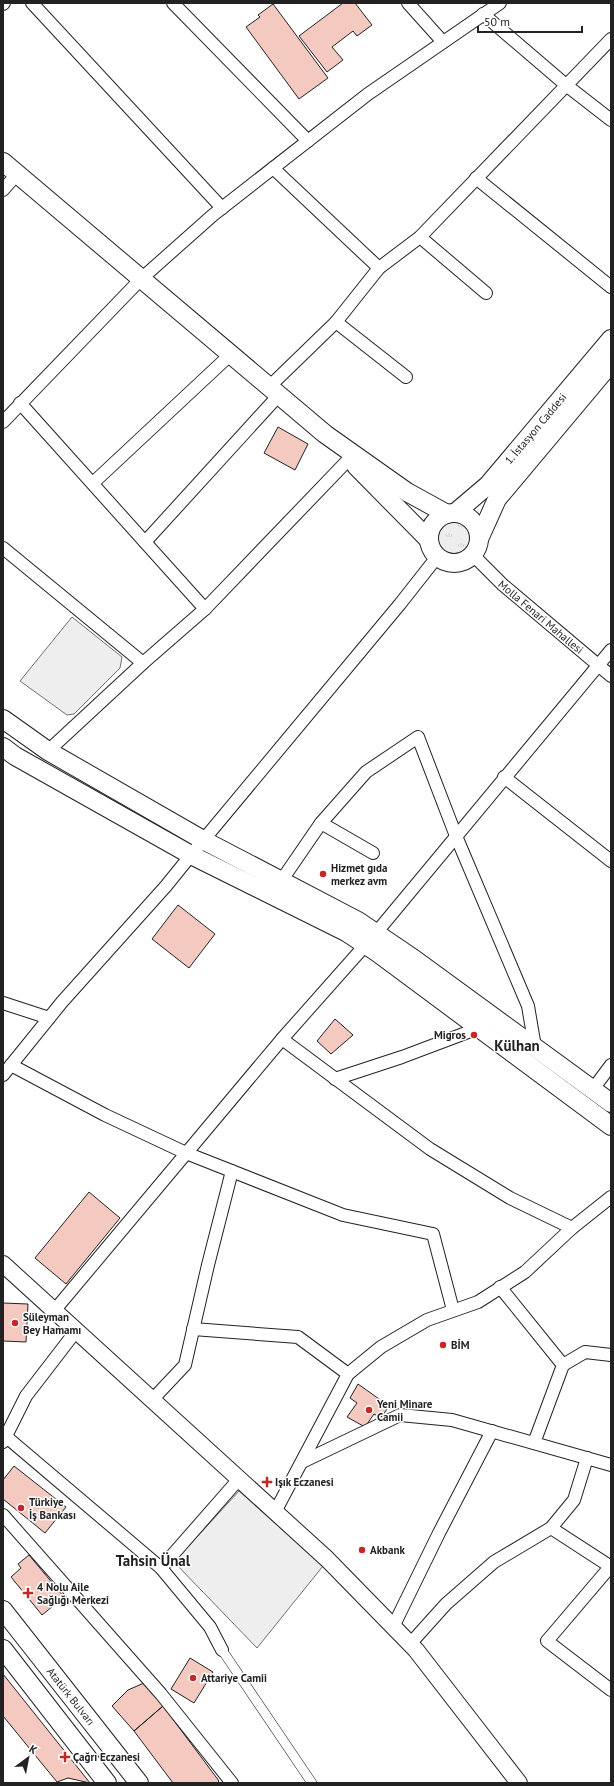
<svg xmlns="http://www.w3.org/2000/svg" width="614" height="1786" viewBox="0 0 614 1786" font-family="'PT Sans',sans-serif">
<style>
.grass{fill:url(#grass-tufts);stroke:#6f6f6f}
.park{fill:#eee;stroke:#6f6f6f}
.building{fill:#f3c9c0;stroke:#222}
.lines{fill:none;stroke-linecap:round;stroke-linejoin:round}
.pedestrian-casing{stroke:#222;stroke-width:10}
.minor-casing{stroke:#222;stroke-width:14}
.tertiary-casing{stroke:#222;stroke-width:18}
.secondary-casing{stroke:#222;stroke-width:20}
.pedestrian{stroke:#fff;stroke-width:9}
.minor{stroke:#fff;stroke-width:12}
.tertiary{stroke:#fff;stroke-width:16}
.secondary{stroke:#fff;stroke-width:18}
.poi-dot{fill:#c62828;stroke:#fff;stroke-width:1.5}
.labels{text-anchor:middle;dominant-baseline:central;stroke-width:3;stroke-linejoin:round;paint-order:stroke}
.street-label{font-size:11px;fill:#222;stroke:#fff}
.poi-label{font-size:11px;font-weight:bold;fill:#222;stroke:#fff;text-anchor:start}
.district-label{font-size:15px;font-weight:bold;fill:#222;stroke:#fff}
</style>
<defs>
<pattern id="grass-tufts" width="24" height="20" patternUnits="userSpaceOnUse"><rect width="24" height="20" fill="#eee"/><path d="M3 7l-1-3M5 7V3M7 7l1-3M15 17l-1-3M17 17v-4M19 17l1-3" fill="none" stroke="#ccc"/></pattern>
</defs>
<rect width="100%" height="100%" fill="#fff"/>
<!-- grass -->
<path class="grass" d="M437 537a17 17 0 1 1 34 0a17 17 0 1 1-34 0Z"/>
<!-- park -->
<path class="park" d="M72 617 122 657 120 668 74 714 67 715 20 681Z
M239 1491 323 1566 257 1648 174 1562Z"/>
<!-- building -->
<path class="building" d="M343 3H355L372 25 357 36 353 31 332 47 343 60 327 72 299 36Z
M273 4 328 78 299 99 246 27 260 17 258 15Z
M278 427 308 444 295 470 264 453Z
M178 905 215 934 189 968 152 939Z
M335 1019 353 1035 331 1054 317 1041Z
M89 1192 120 1218 66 1284 35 1258Z
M3 1303 28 1304 26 1342 3 1341Z
M358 1384 389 1406 381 1418 374 1414 365 1427 347 1417 357 1403 350 1398Z
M14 1466 66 1507 45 1533 3 1499V1480Z
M29 1555 64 1597 42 1615 11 1577 21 1568 18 1564Z
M190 1658 213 1672 194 1703 171 1689Z
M3 1674 90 1783 68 1778 57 1782 3 1716Z
M144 1683 163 1706 134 1731 112 1706 128 1690Z
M163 1706 219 1781 217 1783H173L134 1731Z"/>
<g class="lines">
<!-- pedestrian casing -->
<g class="pedestrian-casing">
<path id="pedestrian" d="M222 1650 312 1783"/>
</g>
<!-- minor casing -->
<g class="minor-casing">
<g id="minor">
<path d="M32 3 222 208"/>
<path d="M173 3 308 141"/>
<path d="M408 3 443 42"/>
<path d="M3 4 4 3"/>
<path d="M483 14 566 85 611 120"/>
<path d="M273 168 379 268"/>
<path d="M476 178 611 287"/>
<path d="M3 190 17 174"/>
<path d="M420 237 486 293"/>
<path d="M336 322 406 377"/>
<path d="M269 387 336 322 379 268 420 237 611 39"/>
<path d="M20 403 205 609"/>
<path d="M3 422 141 279 213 215 368 94 500 3"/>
<path d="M93 483 231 354"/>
<path d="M145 542 279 395"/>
<path d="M3 548 143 663"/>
<path id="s1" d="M473 555 503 585 611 676"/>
<path d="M48 751 143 663 205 609 349 459"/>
<path d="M504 777 611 861"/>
<path d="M321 823 373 853"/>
<path d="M277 887 321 823 366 772 418 737 456 836 528 1006 535 1047"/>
<path d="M3 1003 49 1018"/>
<path d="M282 1039 430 1149 510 1198 572 1228"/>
<path d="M11 1065 105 1115 186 1153 343 1215 433 1234 453 1310"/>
<path d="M3 1075 62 1002 166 886 191 855 400 604 437 557"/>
<path d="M335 1079 402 1057 479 1028"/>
<path d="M593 1089 611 1065"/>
<path d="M500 1287 563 1365 534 1443"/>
<path d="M54 1311 282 1039 376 933 611 650"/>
<path d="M193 1329 298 1337 348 1374"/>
<path d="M563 1365 585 1352 611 1355"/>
<path d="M152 1400 185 1365 208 1265 232 1171"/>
<path d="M3 1434 161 1568 210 1627 222 1650"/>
<path d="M3 1442 26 1396 76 1331"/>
<path d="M302 1462 400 1415 452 1420 611 1465"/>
<path d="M275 1512 348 1374 381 1347 427 1320 478 1302 525 1272 572 1228 611 1197"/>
<path d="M3 1515 161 1694 232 1783"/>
<path d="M551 1528 611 1567"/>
<path d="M610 1567 547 1641 611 1690"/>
<path d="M161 1568 239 1479"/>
<path d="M393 1627 439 1533 492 1431"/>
<path d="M410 1644 446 1604 494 1562 551 1528 574 1500 587 1458"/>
</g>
</g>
<!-- tertiary casing -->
<g class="tertiary-casing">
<path id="tertiary" d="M3 1264 327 1559 416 1650 519 1783"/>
</g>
<!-- secondary casing -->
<g class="secondary-casing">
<g id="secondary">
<path d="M3 162 325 434 407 492 447 514"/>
<path d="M356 466 429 540"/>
<path id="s2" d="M455 513 488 485 611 339"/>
<circle cx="454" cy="538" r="25"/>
<path d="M479 539 497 499 611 363"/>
<path d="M3 719 48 751 203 840 358 921 414 959 611 1103"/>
<path d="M3 747 15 756 191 855 346 932 378 953 611 1126"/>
<path id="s3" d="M3 1610 139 1783"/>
<path d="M3 1649 107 1783"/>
</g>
</g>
<!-- pedestrian -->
<use href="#pedestrian" class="pedestrian"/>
<!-- minor -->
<use href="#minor" class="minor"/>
<!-- tertiary -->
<use href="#tertiary" class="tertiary"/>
<!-- secondary -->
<use href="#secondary" class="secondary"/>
</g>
<!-- markers -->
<g class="poi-dot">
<circle cx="323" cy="874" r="4"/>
<circle cx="474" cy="1035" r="4"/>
<circle cx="15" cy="1323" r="4"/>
<circle cx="443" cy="1345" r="4"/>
<circle cx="369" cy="1410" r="4"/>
<path d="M265 1476h4v4h4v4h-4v4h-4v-4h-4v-4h4z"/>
<circle cx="21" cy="1508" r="4"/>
<circle cx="362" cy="1550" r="4"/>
<path d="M26 1587h4v4h4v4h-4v4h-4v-4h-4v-4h4z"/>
<circle cx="193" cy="1678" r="4"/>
<path d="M63 1751h4v4h4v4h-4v4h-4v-4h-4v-4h4z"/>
</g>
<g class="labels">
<!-- street labels -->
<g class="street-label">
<text stroke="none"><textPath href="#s2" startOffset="117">1. İstasyon Caddesi</textPath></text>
<text stroke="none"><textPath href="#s1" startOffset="92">Molla Fenari Mahallesi</textPath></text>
<text stroke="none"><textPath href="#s3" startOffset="110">Atatürk Bulvarı</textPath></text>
</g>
<!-- poi labels -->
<g class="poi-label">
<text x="331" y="868">Hizmet gıda<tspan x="331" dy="13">merkez avm</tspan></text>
<text x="466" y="1035" text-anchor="end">Migros</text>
<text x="23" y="1317">Süleyman<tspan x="23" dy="13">Bey Hamamı</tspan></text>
<text x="451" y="1345">BİM</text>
<text x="377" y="1404">Yeni Minare<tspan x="377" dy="13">Camii</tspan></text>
<text x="275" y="1482">Işık Eczanesi</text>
<text x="29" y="1502">Türkiye<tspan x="29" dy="13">İş Bankası</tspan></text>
<text x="370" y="1550">Akbank</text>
<text x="37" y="1587">4 Nolu Aile<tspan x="37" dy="13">Sağlığı Merkezi</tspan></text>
<text x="201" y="1678">Attariye Camii</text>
<text x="73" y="1757">Çağrı Eczanesi</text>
</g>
<!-- district labels -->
<g class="district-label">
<text x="517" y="1045">Külhan</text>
<text x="153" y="1560">Tahsin Ünal</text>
</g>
</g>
<!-- border -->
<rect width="614" height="1786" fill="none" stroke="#222222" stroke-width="8"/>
<!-- north arrow -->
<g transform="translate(28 1758) rotate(32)" stroke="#ffffff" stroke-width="3" paint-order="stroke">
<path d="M0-3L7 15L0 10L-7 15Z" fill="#222222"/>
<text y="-6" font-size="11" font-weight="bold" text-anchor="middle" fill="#222222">K</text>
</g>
<!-- scale -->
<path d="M478 26v6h104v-6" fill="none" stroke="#222222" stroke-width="2"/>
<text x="484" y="26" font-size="12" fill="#222222" stroke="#ffffff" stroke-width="3" paint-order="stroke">50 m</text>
</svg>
